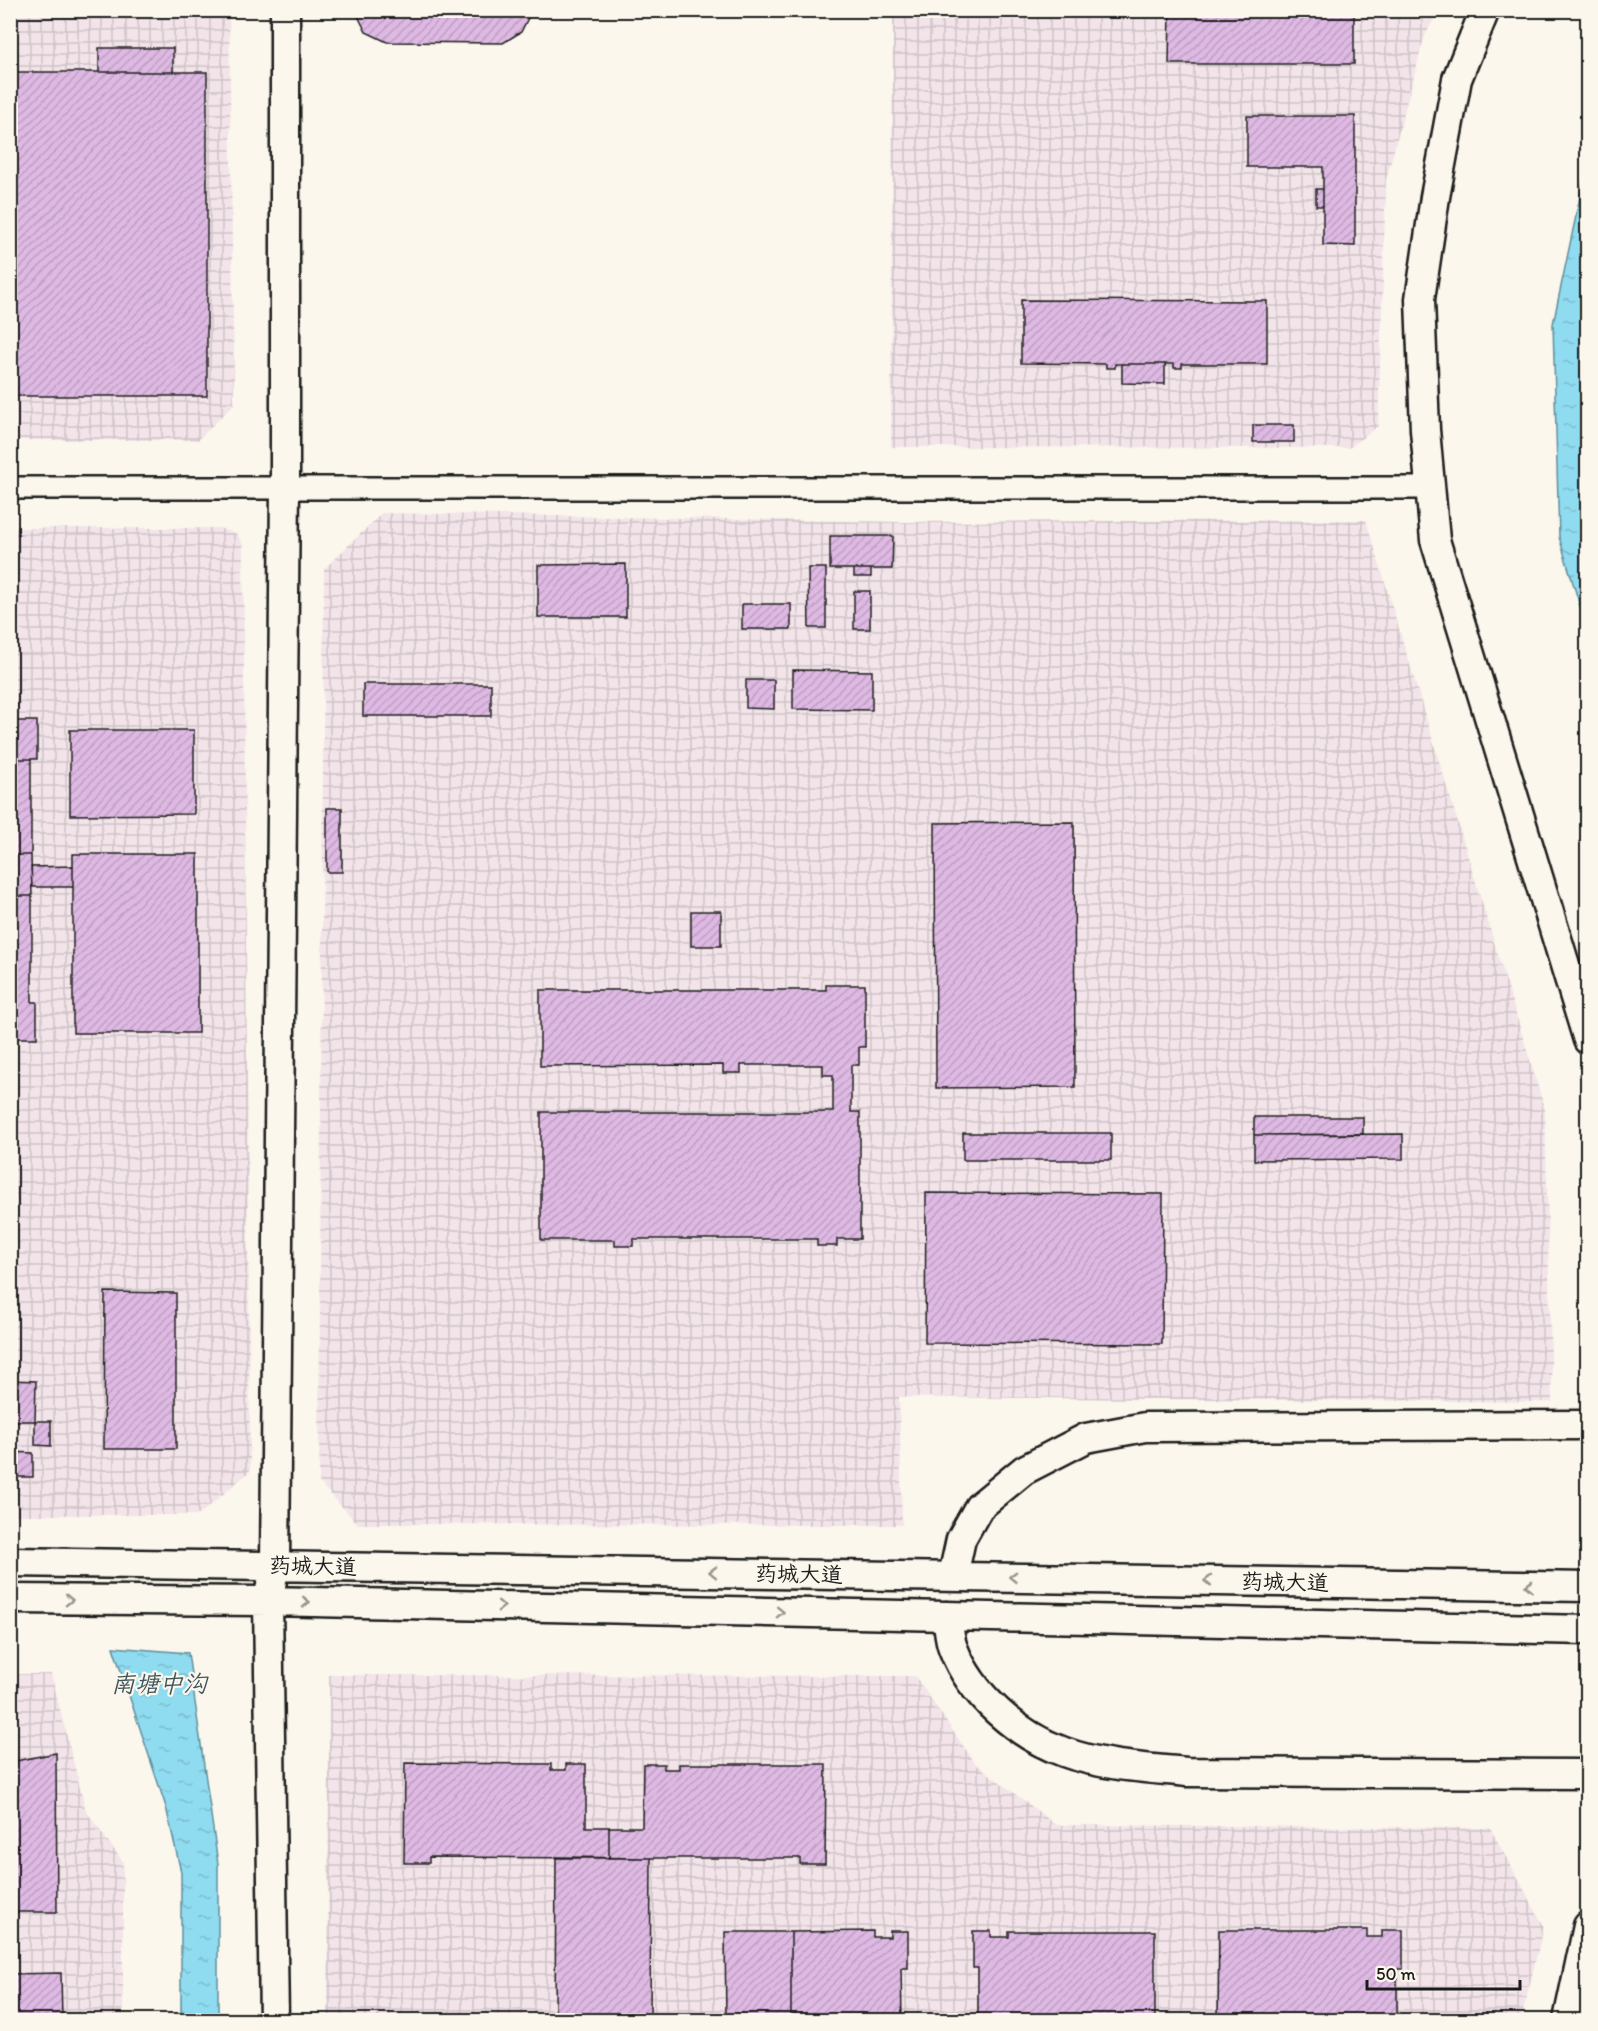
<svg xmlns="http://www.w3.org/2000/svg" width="1598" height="2031" viewBox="0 0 1598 2031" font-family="Itim,'LXGW WenKai TC',sans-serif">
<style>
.industrial{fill:url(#industrial-grid)}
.water{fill:url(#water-ripples);stroke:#618f9b;stroke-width:1.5}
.building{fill:url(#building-hatch);stroke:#1c1c1c;stroke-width:1.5}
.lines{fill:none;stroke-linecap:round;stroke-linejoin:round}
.street-casing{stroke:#1c1c1c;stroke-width:26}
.secondary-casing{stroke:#1c1c1c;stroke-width:33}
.street{stroke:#fbf7ec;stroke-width:21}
.secondary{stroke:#fbf7ec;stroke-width:28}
.oneway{stroke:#97948e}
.labels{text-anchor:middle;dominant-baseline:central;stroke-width:4.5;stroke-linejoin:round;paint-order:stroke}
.street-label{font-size:22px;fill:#1c1c1c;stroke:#fbf7ec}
.water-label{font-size:24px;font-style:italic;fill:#3e555c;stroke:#fbf7ec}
</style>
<defs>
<pattern id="industrial-grid" width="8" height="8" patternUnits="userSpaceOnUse" patternTransform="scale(1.5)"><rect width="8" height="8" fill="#f2e4e9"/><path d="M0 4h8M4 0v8" fill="none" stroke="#cfc3c7"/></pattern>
<pattern id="water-ripples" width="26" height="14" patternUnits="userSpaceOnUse" patternTransform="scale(1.5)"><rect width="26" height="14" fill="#8fdbf0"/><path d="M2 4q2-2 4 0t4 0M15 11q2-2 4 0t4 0" fill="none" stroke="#7bbbcd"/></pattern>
<pattern id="building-hatch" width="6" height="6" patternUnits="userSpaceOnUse" patternTransform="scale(1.5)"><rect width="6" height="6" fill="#deb9e3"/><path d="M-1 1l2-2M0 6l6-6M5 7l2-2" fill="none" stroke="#be9ec2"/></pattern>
</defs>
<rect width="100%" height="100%" fill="#fbf7ec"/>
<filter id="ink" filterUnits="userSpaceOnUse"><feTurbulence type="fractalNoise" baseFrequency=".0167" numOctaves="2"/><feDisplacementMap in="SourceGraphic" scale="12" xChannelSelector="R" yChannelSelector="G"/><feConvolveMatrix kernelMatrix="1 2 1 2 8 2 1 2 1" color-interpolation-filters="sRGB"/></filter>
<g filter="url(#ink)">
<!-- industrial -->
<path class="industrial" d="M11 11H229L234 404 198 440H11Z
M893 11H1438L1424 38 1386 180 1378 426 1349 448 891 447Z
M382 513 901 522 1366 520 1545 1110 1552 1402 899 1397 902 1525 358 1524 319 1482 324 569Z
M10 528H219L237 534 243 544 250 1471 199 1515H11Z
M10 1674H51L86 1811 123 1862V2020H11Z
M329 1675 915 1676 975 1763 1056 1825 1490 1828 1544 1926 1521 2020H328Z"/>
<!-- water -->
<path class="water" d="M1587 164 1588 629H1587L1559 537 1553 324Z
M113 1647 188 1653 218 1864V2020H181V1872L166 1807Z"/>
<!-- building -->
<path class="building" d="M355 10H532L521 32 503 43 387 42 366 32Z
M1170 10H1354V64H1169Z
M99 48H173V72H99Z
M10 72H207V396H10Z
M1247 116H1355V246L1323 245V167H1247Z
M1316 189H1323V206H1316Z
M1021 300 1267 301V364H1182V368H1174V364H1115V368H1106V364L1021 363Z
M1122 364H1165V384L1122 383Z
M1253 425H1294V442H1253Z
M830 536H893L892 569H830Z
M626 564V617H538V565Z
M808 568H826V628H809Z
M854 569H871V577H854Z
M854 591H870V629H854Z
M742 604H791V629H742Z
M793 670 872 671V710L793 709Z
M746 680H774V709L746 708Z
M363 684H491V716H363Z
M10 721H37V759H10Z
M70 730H194V814L70 815Z
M10 759H31V855H10Z
M327 808H342V872H327Z
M1074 822 1075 1087 936 1088 935 823Z
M73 854H198V1033H73Z
M10 855H31L32 896H10Z
M73 866V887H32L31 867Z
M10 896H32V1002H37V1038H10Z
M691 911H721V946H691Z
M826 985H865V1047H859V1065H851V1112H860V1239H837V1246H817V1239H633V1246H615V1240H541V1112H833V1075H823V1065H741V1073H723V1065L540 1066V990H826Z
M1254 1117H1363V1134L1254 1135Z
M963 1133H1111V1160H963Z
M1403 1134V1159L1254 1160V1135Z
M926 1193 1163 1194 1162 1344 925 1343Z
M105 1292 176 1293V1449H104Z
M10 1380 36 1381 35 1421H10Z
M35 1421H51V1446L35 1445Z
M10 1452 33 1453V1477H10Z
M56 1753 57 1912H10V1762Z
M405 1763 551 1764V1770H566V1764H586V1827H609V1858L429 1857V1863H404Z
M643 1764H664V1769H679V1764H826L825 1864H800V1858H609V1827H642Z
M556 1857 651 1858 650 2020H555Z
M1219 1930H1367V1937H1382V1930H1403V1969H1397V2020H1218Z
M873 1931V1937H890V1931H908V1968H901L902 2020H791V1932Z
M973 1931H991V1937H1009V1931H1155V2020H978V1968H973Z
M725 1932H791V2020H726Z
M61 1973 62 2020H10V1974Z"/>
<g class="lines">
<!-- street casing -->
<g class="street-casing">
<path id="street" d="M10 488H1430"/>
</g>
<!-- secondary casing -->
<g class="secondary-casing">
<path id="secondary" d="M1485 10 1457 79 1435 197 1420 299 1425 430 1435 540 1588 1040
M10 1562 1588 1587
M953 1576 961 1539 979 1507 1024 1470 1086 1438 1145 1427 1588 1425
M10 1599 268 1601 1588 1630
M947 1616C949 1626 949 1638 953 1648 971 1695 1017 1735 1064 1752 1102 1766 1147 1768 1187 1772L1588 1774
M274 2020 268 1601 275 1565 285 487V10
M1568 2020 1588 1926"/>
</g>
<!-- street -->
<use href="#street" class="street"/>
<!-- secondary -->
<use href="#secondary" class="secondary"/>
</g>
<!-- one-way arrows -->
<defs><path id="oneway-chevron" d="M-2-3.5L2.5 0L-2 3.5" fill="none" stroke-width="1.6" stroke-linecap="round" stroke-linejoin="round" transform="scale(1.5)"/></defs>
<g class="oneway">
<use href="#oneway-chevron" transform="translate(713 1572) rotate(-179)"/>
<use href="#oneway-chevron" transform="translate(1013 1577) rotate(-179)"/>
<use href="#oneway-chevron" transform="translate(1208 1581) rotate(-179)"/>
<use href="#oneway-chevron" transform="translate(1529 1586) rotate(-179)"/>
<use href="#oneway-chevron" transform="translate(69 1600) rotate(1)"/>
<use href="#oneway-chevron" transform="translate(306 1602) rotate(1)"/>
<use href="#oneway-chevron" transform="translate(501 1606) rotate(1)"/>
<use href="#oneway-chevron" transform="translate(780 1612) rotate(1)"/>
</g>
</g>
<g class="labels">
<!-- street labels -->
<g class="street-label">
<text transform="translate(313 1566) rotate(1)">药城大道</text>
<text transform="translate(799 1574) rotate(1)">药城大道</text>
<text transform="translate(1285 1582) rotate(1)">药城大道</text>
</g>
<!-- water labels -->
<g class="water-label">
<text x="159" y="1683">南塘中沟</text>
</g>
</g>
<!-- margin -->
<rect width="1598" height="2031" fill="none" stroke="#fbf7ec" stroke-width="36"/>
<rect x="18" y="18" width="1562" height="1995" fill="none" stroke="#1c1c1c" stroke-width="2" filter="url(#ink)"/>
<!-- scale -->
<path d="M1367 1980v9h153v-9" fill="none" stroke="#1c1c1c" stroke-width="3"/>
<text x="1376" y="1980" font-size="18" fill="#1c1c1c" stroke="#fbf7ec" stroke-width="4.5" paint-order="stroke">50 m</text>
</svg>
